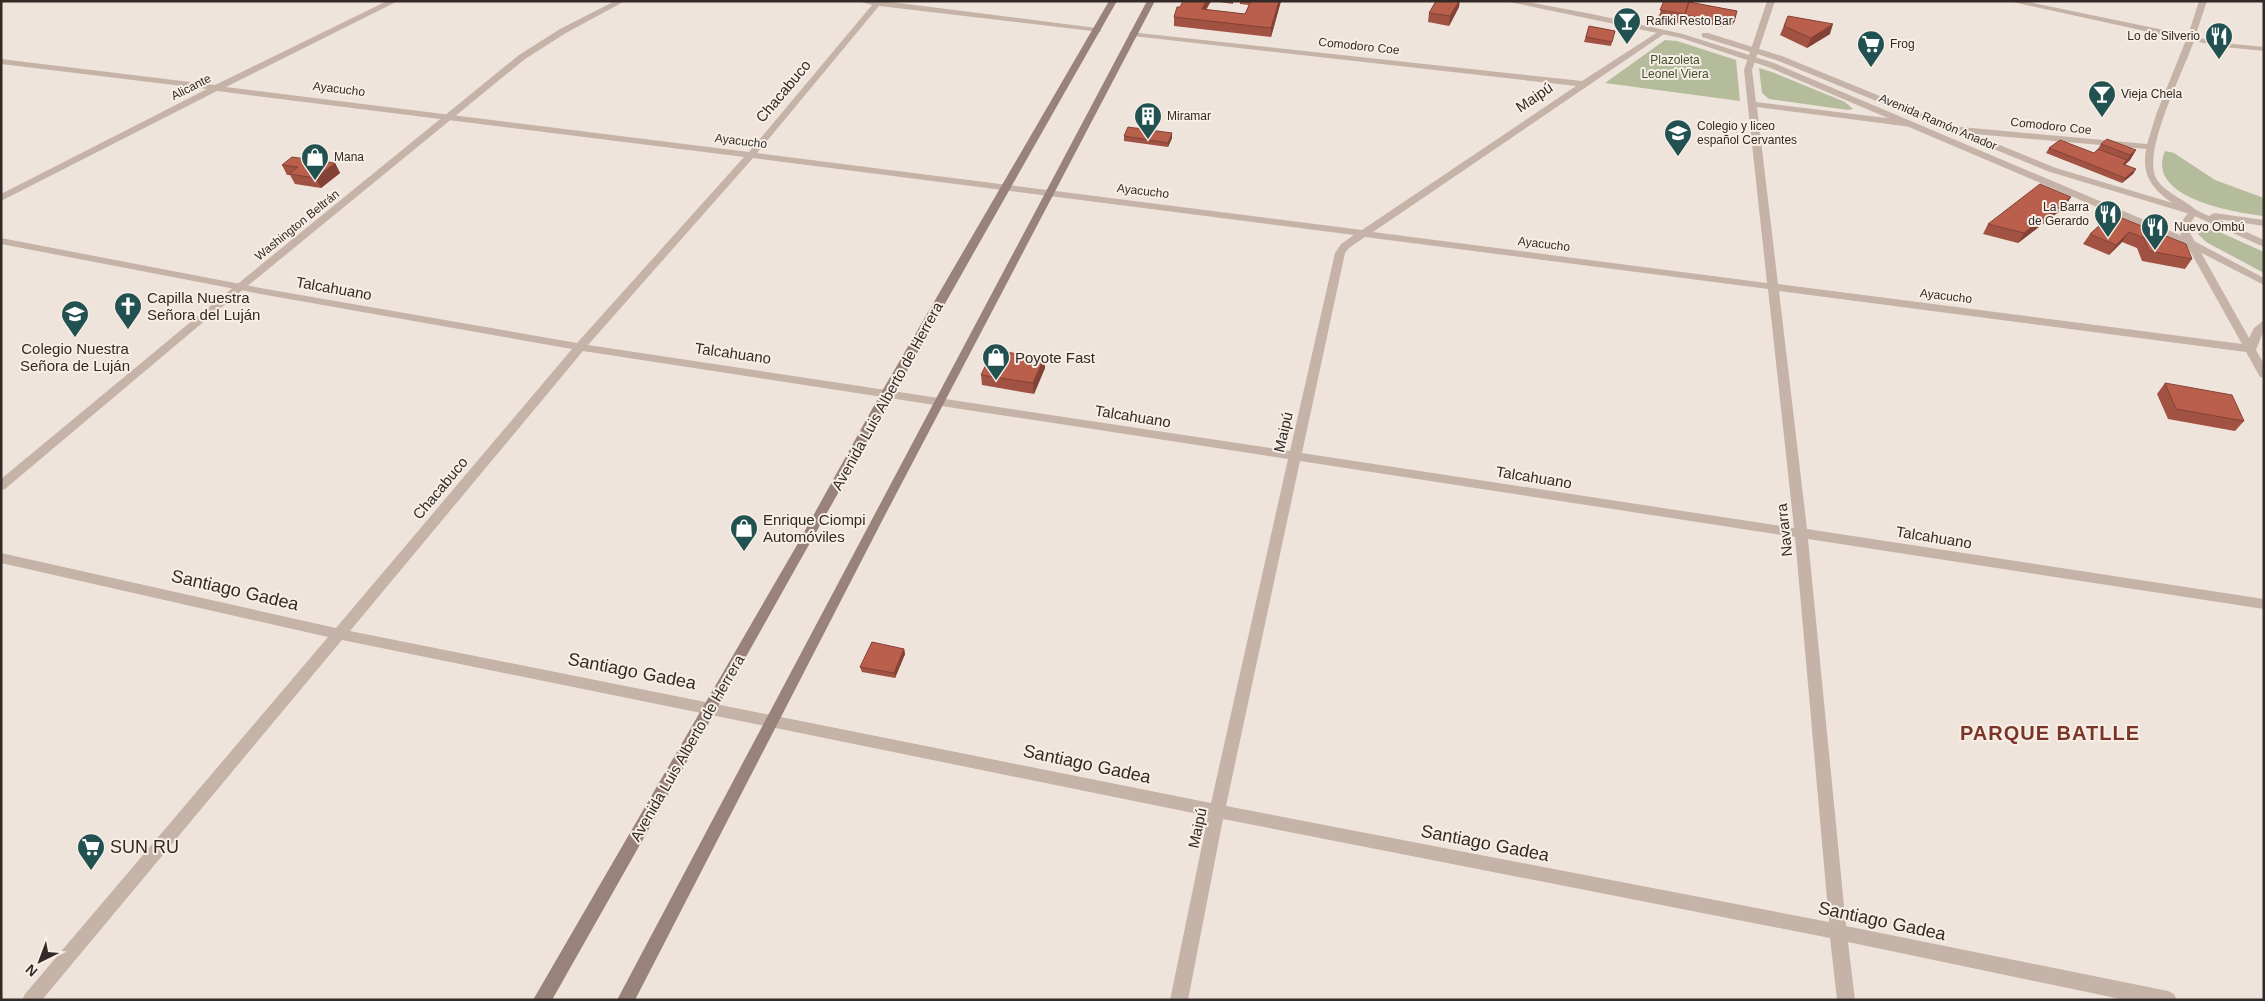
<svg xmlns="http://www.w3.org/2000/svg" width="2265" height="1001" viewBox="0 0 2265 1001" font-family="Helvetica,sans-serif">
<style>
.green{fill:#b4bc9c}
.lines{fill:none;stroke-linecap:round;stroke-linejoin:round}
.minor{fill:#c6b3a8;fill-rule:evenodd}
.tertiary{fill:#c6b3a8;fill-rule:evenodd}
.secondary{fill:#998279;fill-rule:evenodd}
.wall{fill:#a15242}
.shaded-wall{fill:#834236}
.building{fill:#bb5f4d;stroke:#834236}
.labels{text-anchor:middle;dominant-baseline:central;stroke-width:4;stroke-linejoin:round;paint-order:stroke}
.far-poi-label{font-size:12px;fill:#332a27;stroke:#f7eee6;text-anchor:start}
.far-street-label{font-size:12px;fill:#332a27;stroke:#f7eee6}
.far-park-label{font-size:12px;fill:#454f2d;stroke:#f7eee6}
.street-label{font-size:15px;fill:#332a27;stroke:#f7eee6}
.poi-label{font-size:15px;fill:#332a27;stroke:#f7eee6;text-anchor:start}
.near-street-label{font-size:18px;fill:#332a27;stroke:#f7eee6}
.near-poi-label{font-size:18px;fill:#332a27;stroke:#f7eee6;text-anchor:start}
.district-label{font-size:20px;font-weight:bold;letter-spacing:1px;fill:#7b3528;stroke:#f7eee6}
</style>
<rect width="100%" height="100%" fill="#efe4db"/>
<!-- green -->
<path class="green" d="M1665 40 1677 41 1736 60 1740 101 1605 83Z
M1759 68 1772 72 1845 102 1853 109 1848 110 1769 99 1762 93Z
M2165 151 2174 153 2215 180 2264 198V216C2233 212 2145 198 2165 151Z
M2202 229 2215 230 2264 252V273L2206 242 2198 234Z"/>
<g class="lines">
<!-- minor -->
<path class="minor" d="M387 1H398L226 87 749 152 872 5 857 1H883L1097 28 1101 30 1100 32 879 6 757 153 1362 230 1576 86 1133 36 1129 34 1130 32 1582 81 1661 30H1664V34L1373 232 1767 283 1744 70 1767 1H1775L1752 70 1756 102 1911 121 1915 124 1911 127 1757 107 1778 284 2242 344 2180 233 2179 225 2188 213C2161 196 2140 184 2146 149L1950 132 1946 129 1950 126 2147 144 2157 112 2186 40 2008 1H2024L2188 35 2199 1H2207L2195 37 2224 43 2264 47V51L2224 47 2194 41C2184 70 2142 151 2156 178 2165 194 2186 199 2198 212L2189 225 2190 233 2249 338 2254 328 2264 320V330L2256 350 2264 364V378L2260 377 2246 352 1779 291 1807 529 2264 599V609L1808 539 1846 926 2168 991 2174 994 2177 1000H2125L1848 942 1855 1000H1837L1830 938 1223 819 1188 1000H1170L1208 816 342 640 42 1000H22L25 994 328 637 1 563V553L336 628 572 349 266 295 1 244V238L266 289 577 343 744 157 217 91 1 201V194L207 89 1 64V59L215 85ZM753 158 1354 235 1341 244 1335 253 1290 451 588 345ZM1365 237 1768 289 1794 528 1302 453 1345 253 1349 248ZM583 351 1288 459 1211 803 350 631ZM1300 461 1795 537 1829 922 1226 806Z"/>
<!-- tertiary -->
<path class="tertiary" d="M615 1H625L566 33 525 59 195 329 5 489 1 490V479L187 325 519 55 560 29Z
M1505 1H1523L1592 14 1683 34 1774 63 2194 241 2264 278V285L2186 245 1768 67 1681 38Z
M1702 33H1708L1782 56 2056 168 2196 210 2209 216 2214 213 2264 220V226L2218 219 2264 240V247L2190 214 2050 172 1776 60 1702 37Z"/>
<!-- secondary -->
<path class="secondary" d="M1109 1H1117C927 333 741 667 552 1000H533L797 545 881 393Z
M1147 1H1155L883 519 635 1000H617Z"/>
</g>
<!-- wall -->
<path class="wall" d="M1211 1 1206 10 1245 14 1249 5 1240 4V1H1281L1271 37 1174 26V17L1180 7Z
M1213 1H1233V4Z
M1664 1 1689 2 1737 11 1732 26 1724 27 1683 19 1685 15 1682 24 1658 19Z
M1459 7 1449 26 1428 22 1429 13Z
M1788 16 1830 34 1807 48 1780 35Z
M1589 26 1615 31 1611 46 1584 42Z
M1172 133V138L1168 147 1124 141V136Z
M2101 144 2136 150 2130 160 2125 165 2136 169 2133 174 2122 183 2046 153 2049 148 2094 153 2098 149Z
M335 163 340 173 321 188 295 184 290 175H287L282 165Z
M2065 207 2018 243 1983 234 1988 224Z
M2112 214 2192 259 2185 269 2142 261 2137 248 2122 242 2109 255 2083 244 2090 234Z
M1044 358 1045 368 1034 394 982 385 981 375Z
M2165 383 2244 421 2235 431 2168 419 2157 394Z
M904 649 905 654 895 678 862 672 860 667Z"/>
<!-- shaded-wall -->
<path class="shaded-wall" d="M1206 1H1211L1201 18 1202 9Z
M1279 1H1281L1271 37V28Z
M1459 1H1460L1459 7 1449 26 1450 16Z
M1726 22H1734L1732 26 1724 27Z
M1833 24 1830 34 1807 48 1811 38Z
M1172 133V138L1168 147V143Z
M2136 150 2130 160 2119 169 2123 164 2127 160 2130 155Z
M335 163 340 173 321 188 316 178Z
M2136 169 2133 174 2122 183 2125 178Z
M2071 197 2065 207 2018 243 2024 233Z
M2129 232 2122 242 2109 255 2116 245Z
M1044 358 1045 368 1034 394 1033 383Z
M904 649 905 654 895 678 894 673Z"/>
<!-- building -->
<path class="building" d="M1183 1H1206L1202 9 1245 14 1251 1H1279L1271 28 1174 17 1177 7H1180Z
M1436 1H1459L1450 16 1429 13Z
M1664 1H1689L1685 14 1660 10Z
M1689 2 1737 11 1734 22H1726L1685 15Z
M1788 16 1833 24 1811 38 1784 26Z
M1589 26 1615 31 1612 42 1586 37Z
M1128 127 1172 133 1168 143 1124 136Z
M2107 139 2136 150 2130 155 2101 144Z
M2060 140 2094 153 2098 149 2127 160 2123 164 2136 169 2125 178 2049 148Z
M292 157 335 163 316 178 289 174 298 167 282 165Z
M2040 184 2071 197 2024 233 1988 224Z
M2112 214 2186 244 2192 259 2149 251 2144 238 2129 232 2116 245 2090 234Z
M993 350 1044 358 1033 383 981 375Z
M2165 383 2232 395 2244 421 2176 409Z
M872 642 904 649 894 673 860 667Z"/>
<!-- icons -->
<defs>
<g id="bar-pin" transform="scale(1.4375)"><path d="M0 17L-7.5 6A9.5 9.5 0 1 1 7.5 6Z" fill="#215150" stroke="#f7eee6"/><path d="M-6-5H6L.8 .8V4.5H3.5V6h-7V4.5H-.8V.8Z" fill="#fff"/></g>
<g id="restaurant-pin" transform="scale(1.4375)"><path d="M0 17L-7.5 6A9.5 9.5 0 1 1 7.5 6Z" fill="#215150" stroke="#f7eee6"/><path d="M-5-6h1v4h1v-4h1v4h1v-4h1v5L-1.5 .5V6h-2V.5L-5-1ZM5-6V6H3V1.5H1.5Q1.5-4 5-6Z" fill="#fff"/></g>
<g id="supermarket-pin" transform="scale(1.4375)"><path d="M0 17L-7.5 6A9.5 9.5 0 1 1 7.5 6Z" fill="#215150" stroke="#f7eee6"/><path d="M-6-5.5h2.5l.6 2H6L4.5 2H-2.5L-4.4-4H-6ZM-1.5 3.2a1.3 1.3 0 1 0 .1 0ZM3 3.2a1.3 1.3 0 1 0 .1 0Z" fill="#fff"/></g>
<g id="building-pin" transform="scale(1.4375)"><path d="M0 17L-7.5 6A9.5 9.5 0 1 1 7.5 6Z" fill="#215150" stroke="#f7eee6"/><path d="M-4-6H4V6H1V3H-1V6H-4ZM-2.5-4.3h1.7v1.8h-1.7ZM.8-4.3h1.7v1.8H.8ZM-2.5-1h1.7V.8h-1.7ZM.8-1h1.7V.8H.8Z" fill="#fff"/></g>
<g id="school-pin" transform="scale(1.4375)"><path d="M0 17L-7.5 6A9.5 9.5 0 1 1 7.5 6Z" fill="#215150" stroke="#f7eee6"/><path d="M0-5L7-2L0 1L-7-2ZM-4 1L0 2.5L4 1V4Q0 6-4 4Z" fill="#fff"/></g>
<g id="shop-pin" transform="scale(1.4375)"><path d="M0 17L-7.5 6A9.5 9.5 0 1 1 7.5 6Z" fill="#215150" stroke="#f7eee6"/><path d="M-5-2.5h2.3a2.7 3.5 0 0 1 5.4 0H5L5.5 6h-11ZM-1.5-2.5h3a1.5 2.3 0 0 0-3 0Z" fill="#fff"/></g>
<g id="church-pin" transform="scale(1.4375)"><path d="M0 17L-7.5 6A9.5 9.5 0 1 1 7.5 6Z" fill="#215150" stroke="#f7eee6"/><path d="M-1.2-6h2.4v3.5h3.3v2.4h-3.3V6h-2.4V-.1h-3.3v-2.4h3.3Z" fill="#fff"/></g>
</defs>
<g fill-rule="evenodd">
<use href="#bar-pin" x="1627" y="21"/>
<use href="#restaurant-pin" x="2219" y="36"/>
<use href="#supermarket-pin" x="1871" y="44"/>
<use href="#bar-pin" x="2102" y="94"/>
<use href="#building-pin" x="1148" y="116"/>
<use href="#school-pin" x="1678" y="133"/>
<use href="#shop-pin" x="315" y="157"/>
<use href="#restaurant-pin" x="2108" y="214"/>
<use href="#restaurant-pin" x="2155" y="227"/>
<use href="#church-pin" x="128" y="306"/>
<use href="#school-pin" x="75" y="314"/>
<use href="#shop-pin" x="996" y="357"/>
<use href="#shop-pin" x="744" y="528"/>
<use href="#supermarket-pin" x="91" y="847"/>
</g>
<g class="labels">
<!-- far-poi labels -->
<g class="far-poi-label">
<text x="1646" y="21">Rafiki Resto Bar</text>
<text x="2200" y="36" text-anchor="end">Lo de Silverio</text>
<text x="1890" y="44">Frog</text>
<text x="2121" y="94">Vieja Chela</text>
<text x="1167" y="116">Miramar</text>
<text x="1697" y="126">Colegio y liceo<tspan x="1697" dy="14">español Cervantes</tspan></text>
<text x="334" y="157">Mana</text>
<text x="2089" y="207" text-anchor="end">La Barra<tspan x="2089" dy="14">de Gerardo</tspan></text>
<text x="2174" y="227">Nuevo Ombú</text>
</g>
<!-- far-street labels -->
<g class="far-street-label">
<text transform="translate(1359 46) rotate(6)">Comodoro Coe</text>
<text transform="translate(191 87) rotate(-27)">Alicante</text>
<text transform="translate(339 89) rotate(7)">Ayacucho</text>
<text transform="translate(1938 122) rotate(23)">Avenida Ramón Anador</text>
<text transform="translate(2051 126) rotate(6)">Comodoro Coe</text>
<text transform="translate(741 141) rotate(7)">Ayacucho</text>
<text transform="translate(1143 191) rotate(7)">Ayacucho</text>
<text transform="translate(297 225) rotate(-39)">Washington Beltrán</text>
<text transform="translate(1544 244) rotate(7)">Ayacucho</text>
<text transform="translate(1946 296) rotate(7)">Ayacucho</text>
</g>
<!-- far-park labels -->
<g class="far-park-label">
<text x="1675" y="60">Plazoleta<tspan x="1675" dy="14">Leonel Viera</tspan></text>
</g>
<!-- street labels -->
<g class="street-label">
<text transform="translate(783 91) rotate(-50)">Chacabuco</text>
<text transform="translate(1534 97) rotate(-34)">Maipú</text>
<text transform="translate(334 288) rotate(10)">Talcahuano</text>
<text transform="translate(733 353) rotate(8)">Talcahuano</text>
<text transform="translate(887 396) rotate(-61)">Avenida Luis Alberto de Herrera</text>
<text transform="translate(1133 416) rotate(9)">Talcahuano</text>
<text transform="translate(1283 432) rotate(-77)">Maipú</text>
<text transform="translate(1534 477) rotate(9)">Talcahuano</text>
<text transform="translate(440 488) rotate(-50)">Chacabuco</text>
<text transform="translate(1784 530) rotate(-96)">Navarra</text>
<text transform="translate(1934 537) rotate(9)">Talcahuano</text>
<text transform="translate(687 748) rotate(-60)">Avenida Luis Alberto de Herrera</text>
<text transform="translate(1197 828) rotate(-78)">Maipú</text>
</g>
<!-- poi labels -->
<g class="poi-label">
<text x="147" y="297">Capilla Nuestra<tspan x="147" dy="17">Señora del Luján</tspan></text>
<text x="75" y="348" text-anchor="middle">Colegio Nuestra<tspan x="75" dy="17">Señora de Luján</tspan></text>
<text x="1015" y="357">Poyote Fast</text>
<text x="763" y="519">Enrique Ciompi<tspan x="763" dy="17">Automóviles</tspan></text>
</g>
<!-- near-street labels -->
<g class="near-street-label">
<text transform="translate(235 590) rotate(13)">Santiago Gadea</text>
<text transform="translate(632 671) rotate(11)">Santiago Gadea</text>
<text transform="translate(1087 764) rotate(12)">Santiago Gadea</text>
<text transform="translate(1485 843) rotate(11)">Santiago Gadea</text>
<text transform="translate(1882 921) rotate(12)">Santiago Gadea</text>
</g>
<!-- near-poi labels -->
<g class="near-poi-label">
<text x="110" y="847">SUN RU</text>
</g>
<!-- district labels -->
<g class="district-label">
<text x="2050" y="733">PARQUE BATLLE</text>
</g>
</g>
<!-- border -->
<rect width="2265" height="1001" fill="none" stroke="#332a27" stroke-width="5"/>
<!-- north arrow -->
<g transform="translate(40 961) rotate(222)" stroke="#f7eee6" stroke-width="4" paint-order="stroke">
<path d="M0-4L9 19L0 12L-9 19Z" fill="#332a27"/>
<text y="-8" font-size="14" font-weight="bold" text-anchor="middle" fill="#332a27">N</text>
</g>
</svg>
